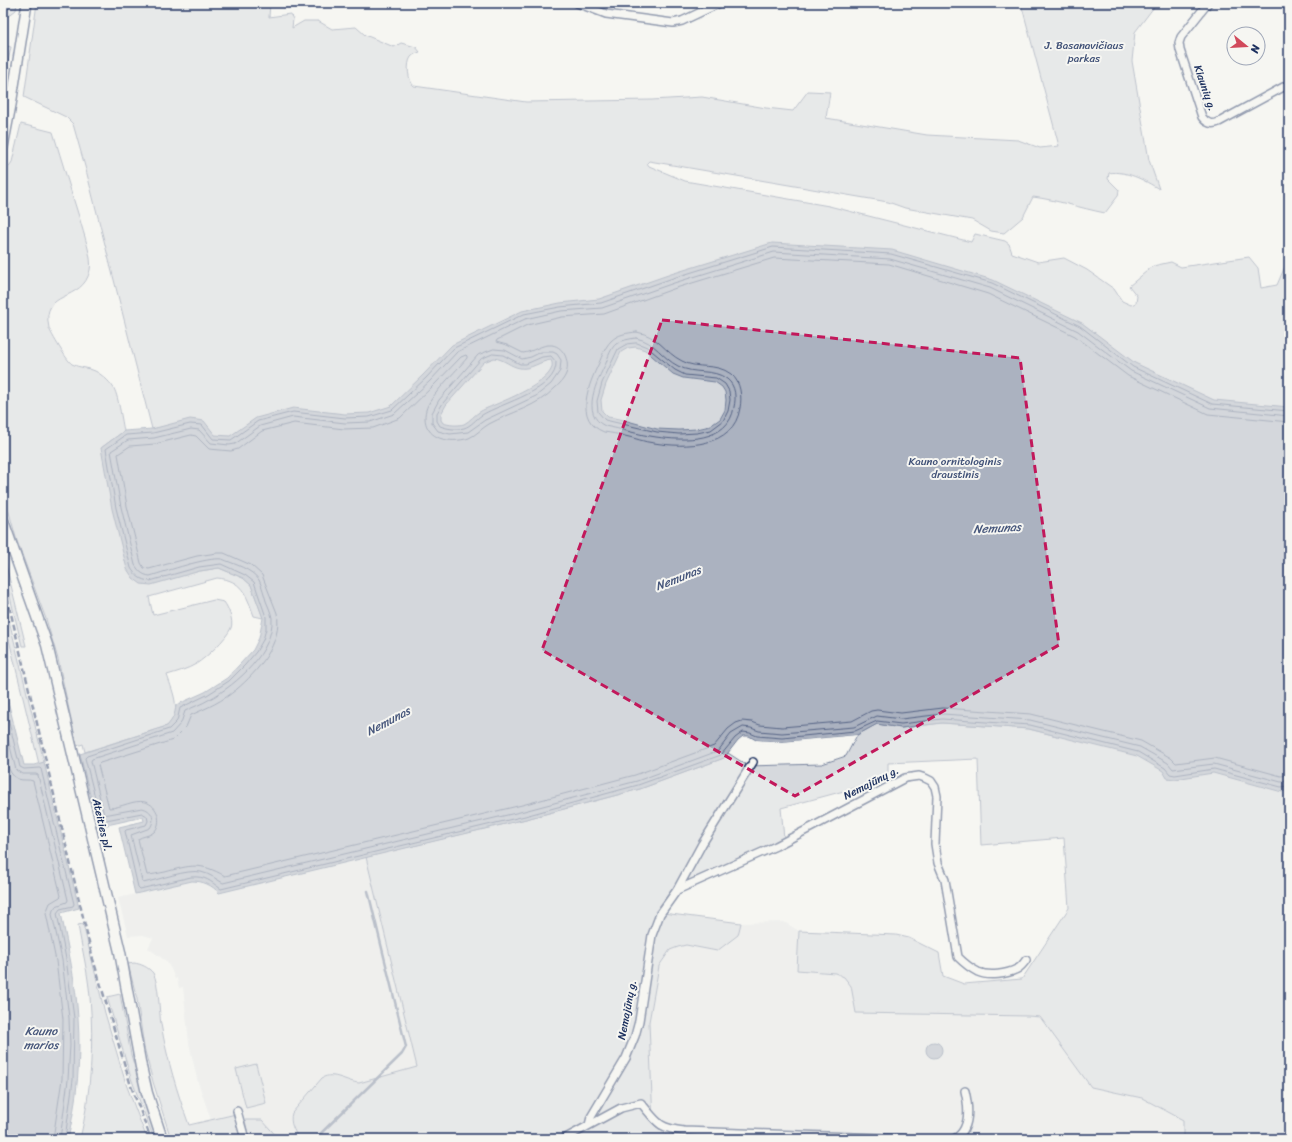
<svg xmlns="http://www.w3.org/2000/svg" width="1292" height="1142" viewBox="0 0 1292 1142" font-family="Sriracha,sans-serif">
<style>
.built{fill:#e6e7e7}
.green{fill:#d6d9dd;stroke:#78849e}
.water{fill:#abb2c0;stroke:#717e99;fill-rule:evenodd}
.pier{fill:#f6f6f2}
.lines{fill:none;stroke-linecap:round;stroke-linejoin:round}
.shore{stroke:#556385;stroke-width:1}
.stream{stroke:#717e99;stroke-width:2.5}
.street-casing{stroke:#1b2f5e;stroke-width:10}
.secondary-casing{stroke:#1b2f5e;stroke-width:12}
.primary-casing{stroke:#1b2f5e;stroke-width:13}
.street{stroke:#f6f6f2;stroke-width:7}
.secondary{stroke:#f6f6f2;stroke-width:9}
.primary{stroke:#f6f6f2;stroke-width:10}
.rail{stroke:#1b2f5e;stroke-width:2.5;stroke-dasharray:6 3;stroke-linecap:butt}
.marked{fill:none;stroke:#c2185b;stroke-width:3;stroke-dasharray:8 5;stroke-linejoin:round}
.labels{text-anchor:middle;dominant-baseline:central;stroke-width:4;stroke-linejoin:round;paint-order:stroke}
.park-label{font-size:11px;fill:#405177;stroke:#f6f6f2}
.street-label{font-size:11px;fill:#1b2f5e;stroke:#f6f6f2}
.water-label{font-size:12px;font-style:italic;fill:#46567b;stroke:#f6f6f2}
</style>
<rect width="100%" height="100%" fill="#f6f6f2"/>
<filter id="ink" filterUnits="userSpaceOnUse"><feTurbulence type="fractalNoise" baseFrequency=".025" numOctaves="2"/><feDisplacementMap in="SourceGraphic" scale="8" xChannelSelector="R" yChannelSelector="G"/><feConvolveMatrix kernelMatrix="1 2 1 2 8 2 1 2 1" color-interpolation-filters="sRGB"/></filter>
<g filter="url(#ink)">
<!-- built -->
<path class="built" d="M366 857 417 1067 359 1083H352L332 1076 327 1075 322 1078 292 1113 290 1119 291 1124 299 1139H279L262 1120H245L236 1114 211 1120 197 1079 189 1043 183 987 179 988 177 978 175 979 171 969 166 961 148 948 153 938 143 935 128 936 118 898 192 881H199L207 883 214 887 219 893Z
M784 922 799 931 797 970 835 973 844 977 851 986 856 1013 1028 1016 1040 1017 1091 1087 1142 1098 1183 1120V1139H730L666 1135 653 1124 649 1022 659 966 670 950 678 947 686 945 717 951 738 935 741 923Z"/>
<!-- green -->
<path class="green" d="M3 3H17L16 10 3 20Z
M37 3H270L269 17 290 14 293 19 292 28 304 21H318L332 29 356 27 365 35 394 47 401 43 416 47 420 52C417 53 414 54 411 57 406 64 408 81 414 86L526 102 652 100 702 97 766 108 793 111 808 91 830 92 826 118 927 135 1018 140 1040 148 1059 146 1021 3H1157L1135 32 1132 61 1149 160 1159 189C1144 180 1126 170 1109 173L1108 179 1119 190 1118 196 1105 213C1080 208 1057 200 1033 197L1023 217 1004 233 991 231 972 220 905 208 888 202 649 161 647 163 649 166 685 181 829 206 971 242 975 234 1005 241 1009 244 1012 253 1038 262 1064 258 1087 270 1114 289 1122 301 1131 305 1136 303 1137 296 1129 286 1153 266 1171 262 1181 267 1249 257 1258 268 1261 288 1277 285 1286 264 1289 260V1139H1183V1120L1142 1098 1091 1087 1040 1017 1028 1016 856 1013 851 986 844 977 835 973 797 970 799 931 896 935 909 938 939 953 943 976 964 984 1022 979 1069 908 1064 838 981 845 978 759 888 763V779L781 808 784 838 672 889 655 912 741 923 738 935 717 951 686 945 678 947 670 950 659 966 649 1022 653 1124 666 1135 730 1139H299C294 1130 289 1123 292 1113L322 1078C333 1071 347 1082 359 1083L417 1067 366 857 526 819 640 789 724 758 728 753 748 766 822 764 846 756 857 735 877 724 901 728 942 723 1029 729 1057 736 162 427 152 429 86 170 73 124 66 117 24 97Z
M3 45 11 47 3 87Z
M21 124 53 132C62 162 71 191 80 220 83 232 93 259 90 270 83 304 40 288 49 328 51 334 67 361 72 364 79 368 87 367 95 371 101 374 109 381 113 387 118 393 122 422 124 431L101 448 200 571 219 568 243 578 251 585 263 618 254 616C246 594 242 580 217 578L149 597 153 615 214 600 224 602C228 607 234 621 231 628 226 639 207 657 196 664 188 669 177 672 167 675 171 687 180 707 173 719 172 721 169 724 167 726L85 752 83 744 77 746 58 659 46 619 17 541 3 491V175L12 162Z
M3 553 26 646H22L3 568Z
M3 596 44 762 39 764 3 615Z
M83 924 105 1013 126 1084 147 1139H80C91 1093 94 1044 90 997 88 973 82 949 78 925Z
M134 963C141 964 148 967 153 973 159 983 159 1012 161 1024 167 1059 177 1092 189 1125L236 1114 242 1139H171L153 1082 144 1047 137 999 128 964Z
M120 994 131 1055 158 1139H154L131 1078 107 997Z
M256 1064 266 1103 246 1108 236 1069Z
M245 1120H262L279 1139H249Z"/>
<!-- water -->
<path class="water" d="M772 243 892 250 993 280 1082 323 1135 363 1214 400 1289 407V789L1282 792 1213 773 1175 779 1167 778 1163 771 1137 756 1029 729 942 723 901 728 877 724 857 735 782 742 756 740 749 736H743L738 740 724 758 640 789 526 819 219 893C212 885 203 881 192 881L135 894 119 827 144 821 143 817 98 827 80 754 167 726C173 719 175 715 176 705L205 692 227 678 253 650 259 638 263 618 251 585 243 578 219 568 200 571 151 585 141 584 133 578 127 569 112 509 101 448 124 431 152 429 190 419 204 421 215 435 230 436 256 418 293 408 345 414 369 413 391 406 423 375 452 345 522 311 560 303 599 299 671 274ZM636 347 645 350 673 374 683 378 715 382 722 387 725 392 726 400 725 410 720 419 710 426 697 429 679 430 657 429 620 419 608 417 602 411 601 400 606 384 621 352 628 348ZM494 358C504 359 511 367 520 368 531 370 540 361 551 360 562 381 494 404 481 411 475 414 470 421 464 424 457 426 449 425 443 423L441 420V414L446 405 484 362Z
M3 681 24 765H34L44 762 79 908 61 913C68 948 76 983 78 1018 81 1058 77 1100 68 1139H3Z
M926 1050a8 8 0 1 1 16 0a8 8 0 1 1-16 0Z"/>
<!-- pier -->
<path class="pier" d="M857 735 856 737 782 744 755 742 756 740 782 742Z"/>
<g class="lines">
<!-- shore -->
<path class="shore" d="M637 332C659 336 664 352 682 361 698 370 715 362 731 374 741 382 742 397 740 408 734 448 685 448 654 443 644 442 635 438 625 436 618 434 611 433 604 432 573 420 589 384 599 363 602 356 605 347 611 341 618 334 627 333 637 332Z
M636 338C656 342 662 358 678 366 694 375 713 368 727 379 736 386 736 398 734 407 729 443 683 441 656 437 639 435 622 429 605 426 580 414 597 381 606 363 608 357 611 348 616 344 622 340 629 339 636 338Z
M637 343 647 347 675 370 685 375 716 378 725 384 729 391 730 400 728 411 723 421 711 430 697 433 679 434 657 432 605 420 598 412 597 401 602 383 618 349 627 344Z
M494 349 505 350 522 359 531 357 541 352H553L557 354 561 360 560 371 551 384 536 396 485 420 468 432 450 434 438 431 432 423V413L439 400 478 355Z
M493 354 503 355 520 364H526L542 357 551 356 556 362C558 390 501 403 482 415 476 419 471 426 464 428 456 430 448 429 440 426L437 421V413L443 403 481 359Z
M1289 411 1212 404 1133 367 1080 326 992 283 891 254 773 247 673 278 601 303 560 307 524 314 454 348 426 378 392 410 369 417 345 418 293 412 258 421 231 440 213 439 202 425 190 424 153 433 126 435 106 449 116 508 131 568C136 576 140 580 150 581L199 567 221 564 245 575 254 582 266 617V629L263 640 256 652 245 665 229 681 207 695 180 708 177 721 169 729 87 756 85 758 101 821 142 813 147 816 148 821 146 825 126 830 125 831 138 887 140 889 191 877C206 876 210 881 221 889L525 816 638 785 721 755 735 738 743 732 750 733 757 736 782 738 855 731 877 721 901 724 942 719 1030 725 1138 752 1165 768 1170 774 1175 775 1214 769 1281 787 1289 786
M1289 416 1210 408 1131 371 1078 331 990 288 890 259 774 252 674 283 602 308 561 311 525 319 457 352 430 381 394 414 370 422 345 423 293 417 260 426 235 444 229 445 211 443 199 430 191 429 154 438 128 440 111 451 121 507 135 565C139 571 142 575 150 576 167 571 207 557 222 559 234 564 252 569 259 580 262 586 264 594 266 601 268 606 271 612 272 618 274 652 237 684 210 699 202 704 193 707 185 711L181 723 172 733 92 759 91 761 104 815 142 808C152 810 156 819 150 828L131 835 142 881 143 883C158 880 187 869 201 872 210 874 216 879 223 883L524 811 637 781 718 751 731 734 743 727 751 728 759 731 782 733 854 727 877 716 901 719 943 714 1030 720 1140 747 1168 763 1173 769 1214 764 1281 782 1289 781
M1289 422 1208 414 1128 376 1075 336 988 294 889 264 774 258 676 288 604 314 562 317 527 325 497 340 496 342 507 345 523 353C533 352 541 344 552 345 565 347 570 363 566 374 564 379 559 385 555 388 537 407 511 412 489 424 482 428 476 435 469 438 457 442 437 442 429 430 425 425 424 417 426 410 429 397 457 370 467 358V356L466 355 461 357 434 385 400 418 373 428 344 429 294 423 262 431 238 449 231 451 209 449 196 436 191 435 155 444 130 446 118 454 127 506 141 563 144 568 149 569 197 556 217 553H224L251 565 262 575 277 613C283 643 257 672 237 689 223 701 207 708 191 715L186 727 173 740 100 763 98 765 109 808C121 808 134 799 145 802 158 805 163 823 154 832 150 836 142 836 138 839L147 875C152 875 159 873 165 872 191 865 200 862 225 876L522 805 635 775 714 746 728 729 736 723 742 721 752 722 760 725 782 727 852 721 871 711 877 710 901 713 943 708 1031 714 1141 741 1171 758 1176 763 1215 758 1281 776 1289 775
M3 698 20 767 24 769 40 768 41 769 74 904 73 906 60 909 57 913 66 959 74 1018 73 1080 65 1139
M3 719 16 770 22 774H36L38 775 68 900 67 902 56 906 53 910 52 914 62 960 69 1018 70 1045 68 1080 60 1139
M3 744C6 755 6 774 18 779 23 781 29 779 33 781L61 896 60 897 50 903 46 913 56 961 63 1019 62 1079 53 1139"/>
<!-- stream -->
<path class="stream" d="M315 1139 402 1054 406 1047 368 891"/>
<!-- street casing -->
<g class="street-casing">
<path id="street" d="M577 3 606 14 673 23 682 21 720 3
M1208 3 1181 37 1179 43 1180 50 1202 117C1207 124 1212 125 1219 122L1289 84
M677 890 776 846 905 778 919 776 925 778 931 781 935 787 937 796 935 844 938 863 945 880 958 957C964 963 970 968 978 972 989 977 1007 974 1017 969 1021 967 1024 963 1026 960
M237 1111 245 1139
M589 1125 591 1117 626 1058 635 1036 639 1021 652 935 660 914 677 890 702 844 753 762
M564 1139 621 1108 641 1103C657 1122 658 1128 684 1131L911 1139
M954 1139C971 1130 969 1108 965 1091"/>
</g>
<!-- secondary casing -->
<g class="secondary-casing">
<path id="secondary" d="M3 147 11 105 27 3"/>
</g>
<!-- primary casing -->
<g class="primary-casing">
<path id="primary" d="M3 521 47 645 120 952 141 1067 147 1093 162 1139"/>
</g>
<!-- street -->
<use href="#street" class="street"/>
<!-- secondary -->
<use href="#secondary" class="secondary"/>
<!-- primary -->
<use href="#primary" class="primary"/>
<!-- rail -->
<path class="rail" d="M3 580 93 959 131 1086 151 1139"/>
</g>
</g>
<!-- marked area -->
<path d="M0 0H1292V1142H0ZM662 320 1020 358 1059 645 795 796 542 650Z" fill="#f6f6f2" fill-opacity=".55" fill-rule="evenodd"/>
<path class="marked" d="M662 320 1020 358 1059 645 795 796 542 650Z"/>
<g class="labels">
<!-- park labels -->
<g class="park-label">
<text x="1084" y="45">J. Basanavičiaus<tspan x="1084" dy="13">parkas</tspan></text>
<text x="955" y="461">Kauno ornitologinis<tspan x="955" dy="13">draustinis</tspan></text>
</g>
<!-- street labels -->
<g class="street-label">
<text transform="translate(1205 88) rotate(71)">Kiaunių g.</text>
<text transform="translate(871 783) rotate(-27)">Nemajūnų g.</text>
<text transform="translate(102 825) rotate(77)">Ateities pl.</text>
<text transform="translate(627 1010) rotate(-79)">Nemajūnų g.</text>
</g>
<!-- water labels -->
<g class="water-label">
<text transform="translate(997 528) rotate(-3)">Nemunas</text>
<text transform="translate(678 578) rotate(-22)">Nemunas</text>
<text transform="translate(388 721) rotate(-28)">Nemunas</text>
<text x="41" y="1031">Kauno<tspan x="41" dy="14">marios</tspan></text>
</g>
</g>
<!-- margin -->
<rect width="1292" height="1142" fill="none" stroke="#f6f6f2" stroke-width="16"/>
<rect x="8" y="8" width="1276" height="1126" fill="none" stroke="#1b2f5e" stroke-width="1.5" filter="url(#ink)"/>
<!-- north arrow -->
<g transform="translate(1246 46) rotate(108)"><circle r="19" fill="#f6f6f2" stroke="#9ea6b7"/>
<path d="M0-3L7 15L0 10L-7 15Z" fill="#d1495b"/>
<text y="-6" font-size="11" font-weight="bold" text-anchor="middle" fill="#1b2f5e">N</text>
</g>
</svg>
